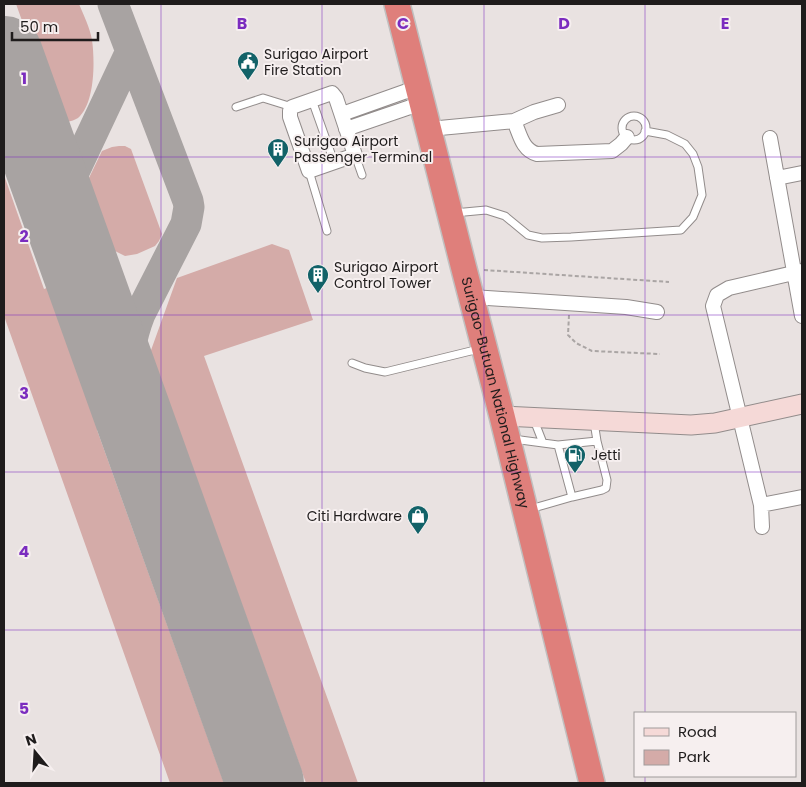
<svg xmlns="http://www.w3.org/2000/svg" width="806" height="787" viewBox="0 0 806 787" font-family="Poppins,sans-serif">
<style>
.green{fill:#d4aba8}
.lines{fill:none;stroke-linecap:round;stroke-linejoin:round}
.taxiway{stroke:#a8a3a2;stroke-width:31}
.runway{stroke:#a8a3a2;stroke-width:78}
.lane-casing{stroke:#928c8b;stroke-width:9}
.street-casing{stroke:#928c8b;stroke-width:16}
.secondary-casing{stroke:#928c8b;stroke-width:21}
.highway-casing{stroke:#c0bfbf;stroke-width:28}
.path{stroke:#aaa5a4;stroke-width:2;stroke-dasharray:4 2.5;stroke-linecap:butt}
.lane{stroke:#fff;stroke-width:7}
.street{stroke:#fff;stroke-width:14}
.secondary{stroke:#f5d9d7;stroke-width:19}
.highway{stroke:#df7f7b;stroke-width:25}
.grid{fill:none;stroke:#7b2cbf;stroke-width:1;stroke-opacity:0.55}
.labels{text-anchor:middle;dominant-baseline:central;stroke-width:4;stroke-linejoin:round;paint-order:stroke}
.poi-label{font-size:14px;fill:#1f1c1c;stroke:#f6efef;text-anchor:start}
.street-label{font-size:14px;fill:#1f1c1c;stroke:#f6efef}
.grid-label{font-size:16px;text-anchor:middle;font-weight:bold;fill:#7b2cbf;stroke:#f6efef;stroke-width:4;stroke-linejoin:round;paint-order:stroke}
</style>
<rect width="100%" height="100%" fill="#e9e2e1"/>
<!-- green -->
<path class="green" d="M16 4H79C84 16 90 28 92 40 95 61 95 104 78 118 75 120 71 121 67 122L40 48 33 51Z
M119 146H125L131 149 162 234 159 241 155 246 137 254 125 256 113 250 88 180 102 151 112 147Z
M4 175 44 289 57 284 108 426 97 430 224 783H170L4 316Z
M272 244 289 250 313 320 204 356 358 783H306L169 402 158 406 151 386 160 382 150 353 177 278Z"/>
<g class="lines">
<!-- taxiway -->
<path class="taxiway" d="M113 4 188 201 189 207 186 224 140 314C130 339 127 365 125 392
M58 206 131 51"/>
<!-- runway -->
<path class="runway" d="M4 55 265 783"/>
<!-- lane casing -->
<g class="lane-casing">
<path id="lane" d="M312 100 334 162
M236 107 263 98 292 107
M622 128a12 12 0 1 1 24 0a12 12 0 1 1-24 0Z
M355 155 362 175
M309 171 327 231
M454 213 486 210 505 216 528 235 542 238 571 237 681 230 693 217 702 195 698 167 693 154 685 144 667 135 645 131
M352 363 365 368 385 372 479 349
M534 420 543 443 558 445 597 441 594 422
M513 439 543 443
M572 497 602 490 606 488 607 480 597 441
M530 509 572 497 558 445"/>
</g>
<!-- street casing -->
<g class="street-casing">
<path id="street" d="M332 93 336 98 355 155 309 171 290 117V111L292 107Z
M342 114 418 87
M514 121C520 134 522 150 537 154L612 151 621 144 627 137
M346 129 422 103
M429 129 514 121 534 112 558 105
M770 138 802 316
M777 178 802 173
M472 297 626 307 657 312
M761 505 802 497
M762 527 761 505 713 306 717 295 729 288 802 271"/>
</g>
<!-- secondary casing -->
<g class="secondary-casing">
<path id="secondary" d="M502 416 691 425 715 423 802 404"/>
</g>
<!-- highway casing -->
<g class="highway-casing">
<g id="highway">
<path id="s1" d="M397 4 464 269 502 416 592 783"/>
</g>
</g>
<!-- path -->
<path class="path" d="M484 270 669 282
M569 315 568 335 576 343 592 351 660 354"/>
<!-- lane -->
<use href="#lane" class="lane"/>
<!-- street -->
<use href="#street" class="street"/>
<!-- secondary -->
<use href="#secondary" class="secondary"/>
<!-- highway -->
<use href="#highway" class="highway"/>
</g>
<!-- grid -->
<path class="grid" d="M161 4V783M322 4V783M484 4V783M645 4V713M4 157H802M4 315H802M4 472H802M4 630H802M645 776V783"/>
<!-- icons -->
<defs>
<g id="civic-pin" transform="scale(1.125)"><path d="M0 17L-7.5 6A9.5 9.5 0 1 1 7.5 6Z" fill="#126268" stroke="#f6efef"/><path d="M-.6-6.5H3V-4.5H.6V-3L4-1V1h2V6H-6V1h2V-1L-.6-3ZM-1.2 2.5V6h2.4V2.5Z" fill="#fff"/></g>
<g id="building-pin" transform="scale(1.125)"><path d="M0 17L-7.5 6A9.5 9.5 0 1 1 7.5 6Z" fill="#126268" stroke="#f6efef"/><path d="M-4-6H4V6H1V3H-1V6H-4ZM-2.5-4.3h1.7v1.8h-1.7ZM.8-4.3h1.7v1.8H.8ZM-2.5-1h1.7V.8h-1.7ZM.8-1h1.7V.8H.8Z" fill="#fff"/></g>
<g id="fuel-pin" transform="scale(1.125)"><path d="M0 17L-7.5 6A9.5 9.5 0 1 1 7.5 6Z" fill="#126268" stroke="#f6efef"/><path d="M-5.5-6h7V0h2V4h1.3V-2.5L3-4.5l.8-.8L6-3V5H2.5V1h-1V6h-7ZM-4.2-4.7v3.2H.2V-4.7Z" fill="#fff"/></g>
<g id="shop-pin" transform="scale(1.125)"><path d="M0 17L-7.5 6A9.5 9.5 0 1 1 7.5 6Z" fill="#126268" stroke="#f6efef"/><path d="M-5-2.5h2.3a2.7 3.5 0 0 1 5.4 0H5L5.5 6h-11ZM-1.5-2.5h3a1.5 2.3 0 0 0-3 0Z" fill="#fff"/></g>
</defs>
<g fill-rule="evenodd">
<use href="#civic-pin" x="248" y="62"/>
<use href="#building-pin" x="278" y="149"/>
<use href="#building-pin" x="318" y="275"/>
<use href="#fuel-pin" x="575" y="455"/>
<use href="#shop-pin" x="418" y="516"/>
</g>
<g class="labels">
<!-- poi labels -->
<g class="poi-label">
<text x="264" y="54">Surigao Airport<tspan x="264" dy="16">Fire Station</tspan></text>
<text x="294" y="141">Surigao Airport<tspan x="294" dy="16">Passenger Terminal</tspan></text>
<text x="334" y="267">Surigao Airport<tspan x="334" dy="16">Control Tower</tspan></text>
<text x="591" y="455">Jetti</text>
<text x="402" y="516" text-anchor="end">Citi Hardware</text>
</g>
<!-- street labels -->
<g class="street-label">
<text stroke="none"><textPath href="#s1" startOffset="401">Surigao-Butuan National Highway</textPath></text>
</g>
</g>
<g class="grid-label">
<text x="242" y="29">B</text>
<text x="403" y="29">C</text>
<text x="564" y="29">D</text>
<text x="725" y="29">E</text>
<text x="24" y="84">1</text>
<text x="24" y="242">2</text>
<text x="24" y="399">3</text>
<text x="24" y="557">4</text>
<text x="24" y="714">5</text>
</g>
<!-- border -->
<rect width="806" height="787" fill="none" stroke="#1f1c1c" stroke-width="10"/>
<!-- legend -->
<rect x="634" y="712" width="162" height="65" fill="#f6efef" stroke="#a09b9b"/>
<rect x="644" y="728" width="25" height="8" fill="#f5d9d7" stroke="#a09b9b"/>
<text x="678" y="737" font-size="15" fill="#1f1c1c">Road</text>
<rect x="644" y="750" width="25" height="15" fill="#d4aba8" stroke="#a09b9b"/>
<text x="678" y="762" font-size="15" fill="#1f1c1c">Park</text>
<!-- north arrow -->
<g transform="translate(35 752) rotate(342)" stroke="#f6efef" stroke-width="4" paint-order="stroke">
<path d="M0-4L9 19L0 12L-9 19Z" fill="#1f1c1c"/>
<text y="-8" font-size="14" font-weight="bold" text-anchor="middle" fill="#1f1c1c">N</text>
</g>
<!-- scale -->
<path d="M12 32v8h86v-8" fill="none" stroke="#1f1c1c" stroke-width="2.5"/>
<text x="20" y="32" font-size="15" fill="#1f1c1c" stroke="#f6efef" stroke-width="4" paint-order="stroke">50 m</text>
</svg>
